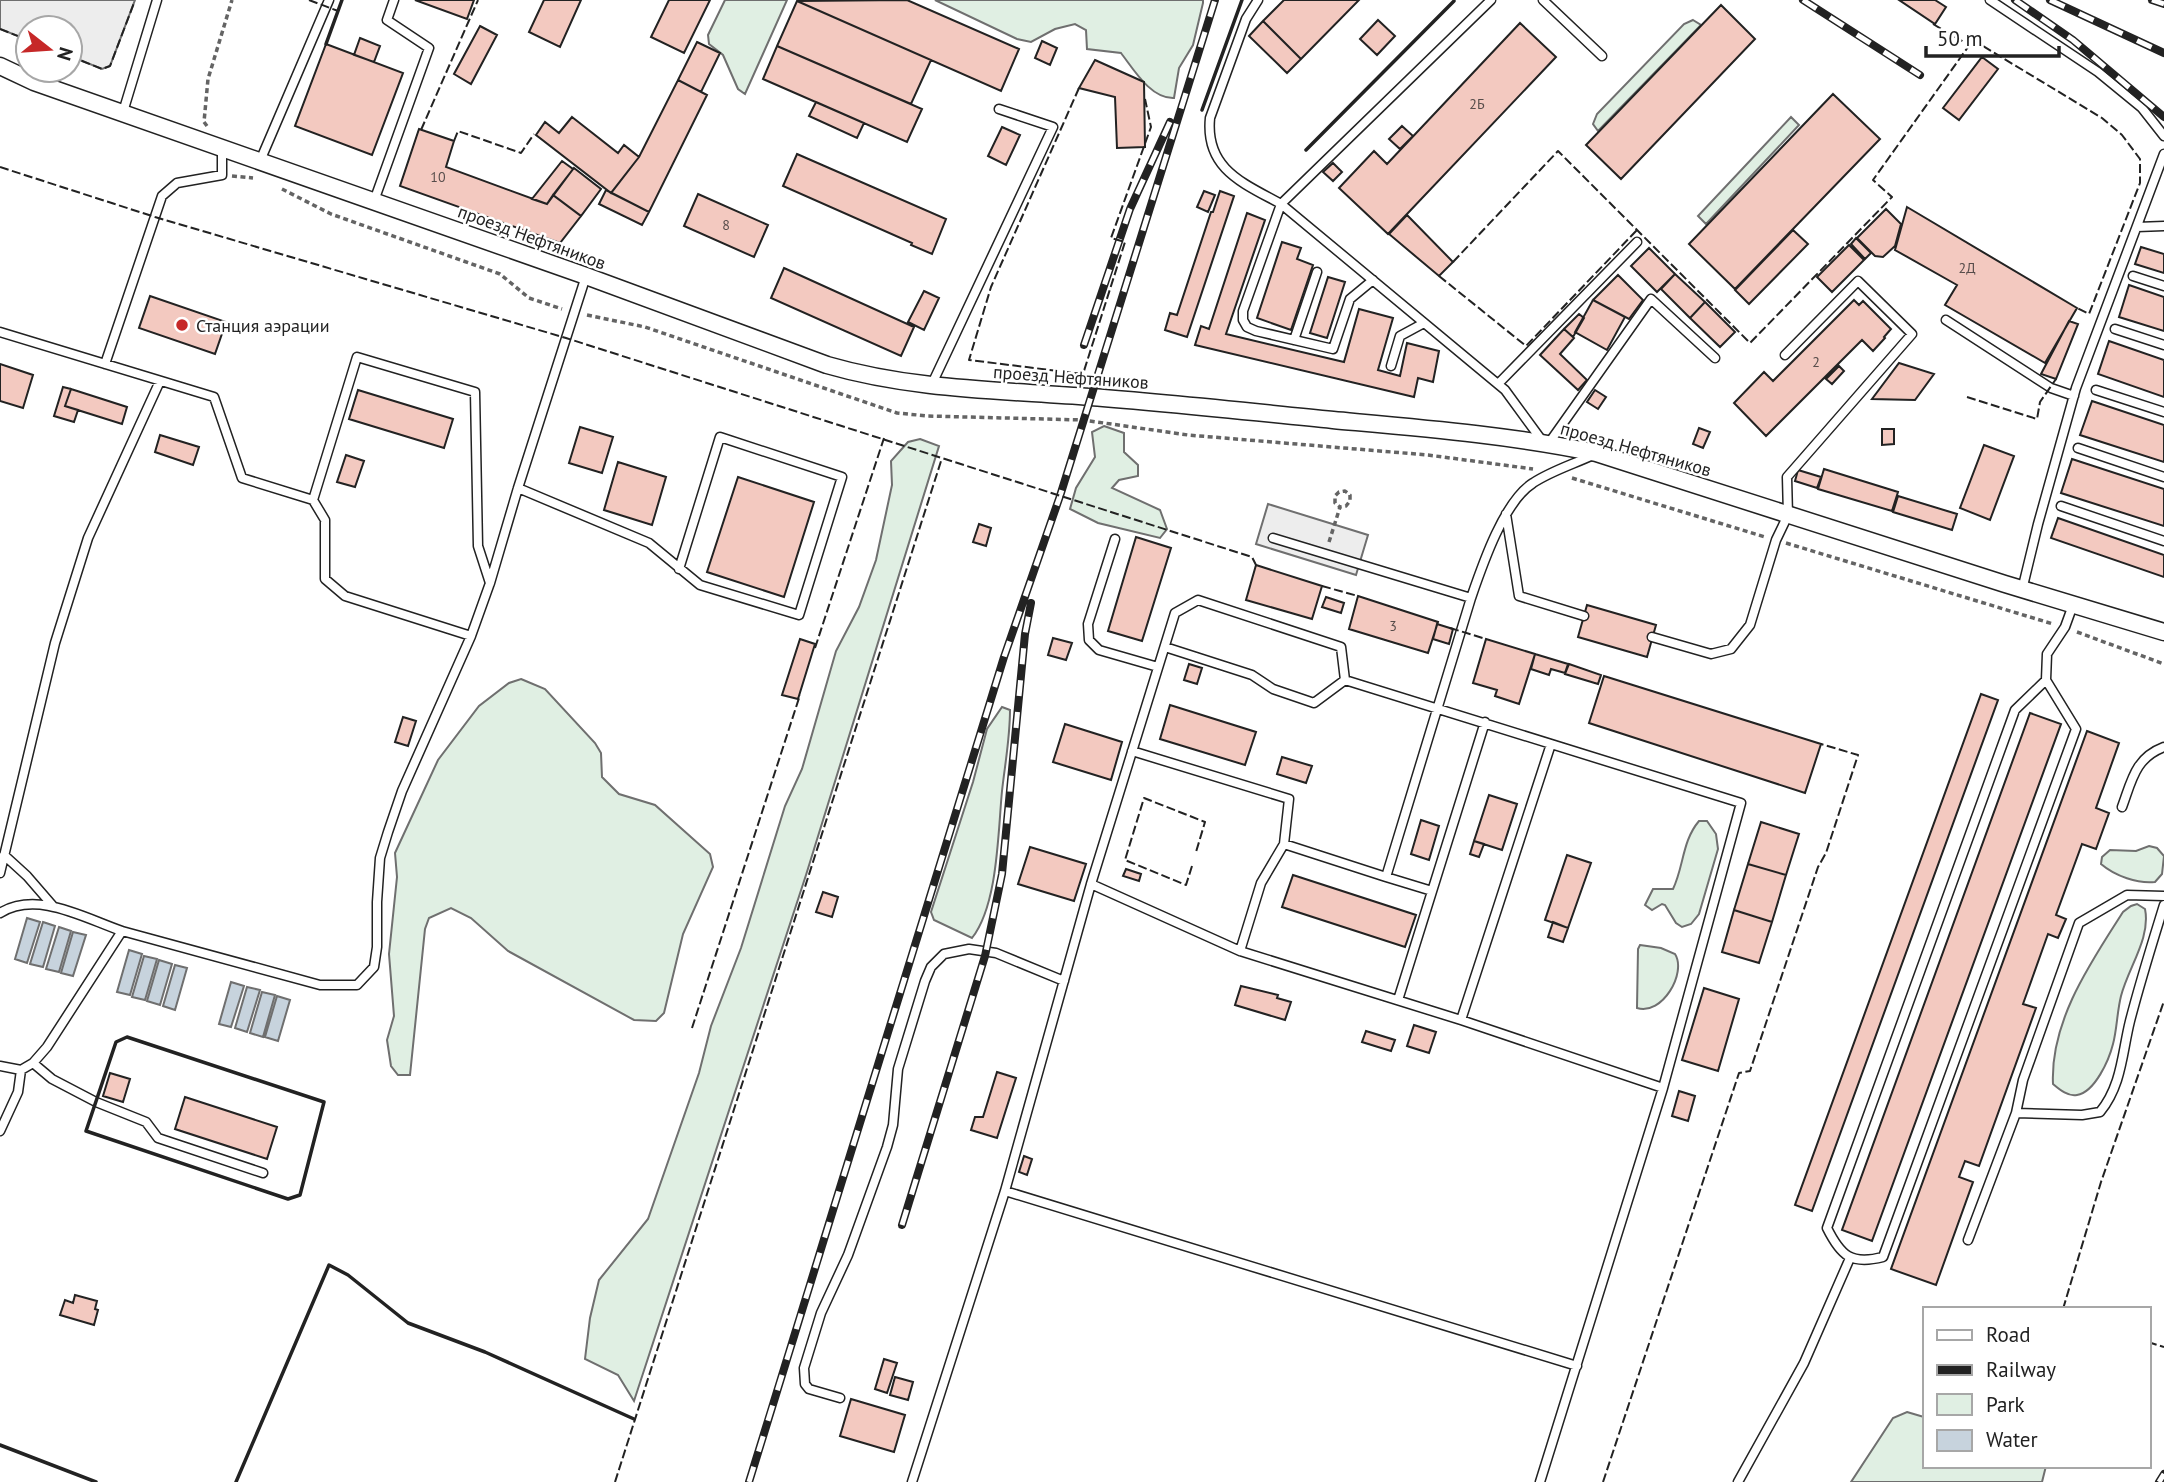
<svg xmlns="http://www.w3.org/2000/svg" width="2164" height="1482" viewBox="0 0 2164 1482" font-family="'PT Sans',sans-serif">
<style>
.green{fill:#e0efe3;stroke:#6f6f6f;stroke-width:2}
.parking{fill:#ededed;stroke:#6f6f6f;stroke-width:2}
.water{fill:#c7d3dd;stroke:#6f6f6f;stroke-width:2}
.building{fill:#f3c9c0;stroke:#222;stroke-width:2}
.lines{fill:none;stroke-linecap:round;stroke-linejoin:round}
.lane-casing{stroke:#222;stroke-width:11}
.street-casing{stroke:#222;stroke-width:19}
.path{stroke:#646464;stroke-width:3.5;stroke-dasharray:5 3.5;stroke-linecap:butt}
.lane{stroke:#fff;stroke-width:8}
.street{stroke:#fff;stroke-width:16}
.rail-casing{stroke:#222;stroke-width:8}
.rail{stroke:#fff;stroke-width:5;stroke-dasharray:16;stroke-linecap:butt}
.fence{stroke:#222;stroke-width:2;stroke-dasharray:9 3.5;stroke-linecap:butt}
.wall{stroke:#222;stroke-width:3.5}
.poi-dot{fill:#c62828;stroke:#fff;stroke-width:2.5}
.labels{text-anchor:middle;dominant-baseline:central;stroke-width:5;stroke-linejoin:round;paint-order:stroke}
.number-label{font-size:14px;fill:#564c4a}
.street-label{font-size:18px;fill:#222;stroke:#fff}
.poi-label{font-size:18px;fill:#222;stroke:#fff;text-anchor:start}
</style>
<rect width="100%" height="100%" fill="#fff"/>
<!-- green -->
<path class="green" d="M725 0H787L745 94 738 89 723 55 709 44 708 35Z
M935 0H1203V3L1193 45 1179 68 1174 98C1151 99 1134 70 1121 53L1087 49 1086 30 1075 24 1055 29 1031 42 1017 39Z
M1693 20 1701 25 1598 131 1593 124 1597 114 1684 24Z
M1791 117 1799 125 1706 224 1698 216Z
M1104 426 1124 433V452L1138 465V476L1119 480 1112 488 1160 510 1167 529 1160 538 1098 523 1070 509 1076 488 1095 457 1092 432Z
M920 439 939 446 806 875 634 1401 618 1375 585 1359 590 1318 599 1280 648 1219 699 1073 711 1026 741 948 785 806 802 769 836 651 859 607 876 560 892 485 891 461 908 442Z
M521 679 545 689 595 743 601 753 602 777 619 794 655 805 710 854 713 867 683 934 664 1013 656 1021 634 1020 508 951 471 918 451 908 429 918 425 929 410 1075H398L391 1066 387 1040 394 1016 389 954 397 877 395 853 438 760 479 706 509 683Z
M1002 707 1010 710C1010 738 1005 764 1002 791 998 832 998 905 972 938L934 920 931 912 973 782 987 729Z
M1699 821H1707L1716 834 1718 849 1699 914 1691 924 1682 927 1676 923 1665 905 1662 904 1652 910 1645 905 1653 889H1673C1684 866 1682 841 1699 821Z
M2149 846 2157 848 2164 856 2162 874 2155 882C2138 884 2115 876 2101 864L2102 857 2110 850 2136 851Z
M2137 904 2145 909C2151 938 2128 968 2121 996 2117 1012 2117 1029 2113 1044 2109 1060 2095 1092 2077 1095 2068 1097 2059 1089 2053 1084 2050 1021 2091 962 2123 912L2131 906Z
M1640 945 1661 948 1675 954C1687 973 1662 1016 1637 1008L1638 949Z
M1907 1412 1924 1417V1466H2046L2042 1482H1851L1893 1418Z"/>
<!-- parking -->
<path class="parking" d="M0 0H135L110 66 102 69 70 56V28H28V40L0 29Z
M1268 504 1368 535 1356 575 1256 544Z"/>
<!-- water -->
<path class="water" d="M27 918 40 922 27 963 15 959Z
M43 922 55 926 43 967 30 964Z
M59 927 71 931 59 972 46 969Z
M73 932 86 935 73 976 61 973Z
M129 950 142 954 130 995 117 992Z
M144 956 157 959 145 1000 132 997Z
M159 960 172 964 160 1005 147 1001Z
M175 965 187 968 175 1010 163 1006Z
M231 982 244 986 231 1027 219 1024Z
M247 987 260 990 247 1032 235 1028Z
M262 992 275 995 263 1037 250 1033Z
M277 996 290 1000 278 1041 265 1037Z"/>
<!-- building -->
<path class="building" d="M415 0H474L467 19Z
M544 0H581L560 47 529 32Z
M669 0H710L684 53 651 37Z
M907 0 1019 49 1001 91 797 1Z
M1284 0H1359L1301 59 1263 21Z
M1899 0H1935L1946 7 1935 24Z
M797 1 931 60 911 104 777 46Z
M1721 5 1755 39 1621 179 1586 145Z
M1378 20 1395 36 1377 55 1360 39Z
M1263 21 1301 59 1287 73 1249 36Z
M1520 23 1556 57 1388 234 1339 188 1374 151 1387 164Z
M480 26 497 35 471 84 454 74Z
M360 38 380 46 374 62 354 55Z
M1042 41 1057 48 1050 65 1035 58Z
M697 42 720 53 701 92 678 80Z
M326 44 403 73 372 155 295 126Z
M777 46 922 109 907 142 763 79Z
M1982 57 1998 69 1959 120 1943 108Z
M1095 60 1144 82 1145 147 1117 148 1115 97 1079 88Z
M678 80 707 95 649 212 611 193 639 157Z
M1833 94 1880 139 1735 289 1689 244Z
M816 102 864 123 857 138 809 116Z
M572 117 618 153 624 145 639 157 611 193 536 135 545 122 559 133Z
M1402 126 1413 136 1400 149 1389 139Z
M1002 127 1020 135 1006 165 988 156Z
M419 129 454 141 446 167 547 204 553 195 581 216 560 243 400 186Z
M797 154 946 219 932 254 911 245 912 243 783 186Z
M562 161 573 169 547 204 532 199Z
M1333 163 1342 172 1333 181 1323 172Z
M574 168 601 189 581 216 553 195Z
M606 190 649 212 642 225 599 204Z
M1204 191 1215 195 1208 212 1197 207Z
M1220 191 1234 196 1187 337 1165 330 1170 313 1177 315 1211 212H1213Z
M698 194 768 225 754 257 684 226Z
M1907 207 2077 308 2045 363 1945 305 1957 285 1895 250Z
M1886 209 1901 224 1895 246 1883 257 1875 256 1857 238Z
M1247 213 1265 220 1226 334 1344 362 1359 309 1393 318 1378 370 1400 376 1407 343 1439 351 1433 382 1418 378 1414 397 1195 345 1201 326 1209 329Z
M1407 215 1453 262 1439 276 1389 234Z
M1793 230 1808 244 1749 304 1735 290Z
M1856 238 1871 253 1865 259 1851 244Z
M1282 242 1301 248 1297 259 1313 265 1291 330 1257 318Z
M1849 245 1864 260 1832 292 1817 277Z
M2141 247 2164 254V273L2135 264Z
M1649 248 1675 274 1657 292 1631 266Z
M784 268 914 327 901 356 771 298Z
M1675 274 1705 302 1690 318 1661 289Z
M1618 275 1643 300 1629 319 1593 300Z
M1328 277 1345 282 1327 338 1310 333Z
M2129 285 2164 297V331L2119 317Z
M924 291 939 298 924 330 908 322Z
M150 296 226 322 215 354 139 328Z
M1593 300 1625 317 1607 350 1575 332Z
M1854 300 1859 305 1863 301 1891 329 1884 337 1885 338 1873 351 1862 340 1766 436 1734 403 1764 372 1773 381Z
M1705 302 1735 332 1720 347 1690 318Z
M1579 314 1584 318 1573 337 1564 329Z
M2069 321 2078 324 2056 379 2041 374Z
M1564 329 1574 338 1560 354 1587 380 1578 390 1540 355Z
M2109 341 2164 360V397L2098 374Z
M1899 363 1934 374 1915 400 1872 399Z
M0 364 33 375 23 408 0 401Z
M1839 366 1844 371 1832 384 1826 379Z
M63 387 71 389 65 406 78 410 74 422 54 416Z
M71 389 127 407 122 424 65 406Z
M358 390 453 419 444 448 349 419Z
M1595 390 1606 397 1598 409 1587 402Z
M2092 401 2164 425V462L2080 435Z
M580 427 613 437 602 473 569 463Z
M1699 428 1710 432 1703 448 1693 444Z
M1882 429H1894V444L1882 445Z
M160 435 199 447 193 465 155 452Z
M1984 445 2014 456 1990 520 1960 508Z
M346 455 364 461 355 487 337 482Z
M2072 459 2164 489V526L2061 493Z
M618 462 666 477 652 525 604 510Z
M1824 469 1898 492 1892 511 1818 489Z
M1798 470 1821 477 1817 488 1795 481Z
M738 477 814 502 784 597 707 572Z
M1898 496 1957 514 1952 530 1893 512Z
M2058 518 2164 555V577L2051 538Z
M979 524 991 528 986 546 973 542Z
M1136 537 1171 548 1142 641 1108 631Z
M1256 565 1322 586 1312 619 1246 600Z
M1358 596 1438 622 1428 653 1349 629Z
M1326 597 1344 603 1341 613 1322 607Z
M1587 605 1656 625 1647 657 1578 637Z
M1437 624 1453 629 1449 644 1433 639Z
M1053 638 1072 643 1066 660 1048 655Z
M800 639 815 644 798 699 782 695Z
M1486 639 1535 654 1519 704 1495 696 1497 690 1473 683Z
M1535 654 1568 664 1565 673 1551 669 1549 675 1531 669Z
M1189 664 1202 668 1197 684 1184 680Z
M1569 664 1601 675 1598 684 1565 674Z
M1604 676 1821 744 1805 793 1589 723Z
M1981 694 1998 700 1812 1211 1795 1205Z
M1170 705 1256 732 1245 765 1160 739Z
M2030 713 2061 724 1872 1241 1842 1230Z
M403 717 416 721 408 746 395 742Z
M1065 724 1122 742 1111 780 1053 762Z
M2087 731 2119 743 2096 808 2109 813 2096 849 2082 844 2056 915 2066 919 2058 938 2048 934 2023 1004 2036 1008 1979 1166 1965 1161 1959 1177 1973 1182 1936 1285 1891 1269Z
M1282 757 1312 766 1306 783 1277 774Z
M1489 795 1517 804 1502 850 1474 841Z
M1421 820 1439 826 1429 860 1411 854Z
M1761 822 1799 834 1786 875 1748 864Z
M1474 841 1484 844 1479 857 1470 854Z
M1030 847 1086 864 1074 901 1018 884Z
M1567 855 1591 863 1568 928 1545 920Z
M1748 864 1786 875 1772 922 1734 910Z
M1126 869 1141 874 1139 881 1123 876Z
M1293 875 1416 915 1405 947 1282 907Z
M823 892 838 897 832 917 816 912Z
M1734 910 1772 922 1759 963 1722 952Z
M1553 922 1568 928 1563 942 1548 937Z
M1241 986 1278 995 1277 998 1291 1002 1285 1020 1235 1005Z
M1704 988 1739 999 1718 1071 1682 1060Z
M1414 1025 1436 1032 1429 1053 1407 1046Z
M1366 1031 1395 1040 1391 1051 1362 1042Z
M997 1072 1016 1078 997 1138 971 1130 975 1117H983Z
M110 1073 130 1079 123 1102 103 1096Z
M1679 1091 1695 1096 1688 1121 1672 1116Z
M185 1097 277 1127 267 1159 175 1129Z
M1024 1156 1032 1159 1027 1175 1019 1172Z
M75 1295 97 1301 95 1309 98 1310 94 1325 60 1315 65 1300 73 1303Z
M884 1359 897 1363 887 1393 875 1389Z
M895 1377 913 1382 908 1400 890 1395Z
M851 1399 905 1415 894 1452 840 1436Z"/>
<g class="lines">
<!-- lane casing -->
<g class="lane-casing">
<path id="lane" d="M1258 0 1246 19 1210 118C1205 169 1243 183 1281 204L1505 390 1543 442
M1543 0 1602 56
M1990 0 2098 72 2142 108 2164 136
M123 112 157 0
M260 161 329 0
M374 201 429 48 387 20 394 0
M2137 227 2164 226
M2133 276 2164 286
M1373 280 1350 299 1333 349 1256 331 1247 327 1243 320V311L1281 204 1491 0
M1946 320 2051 388 2074 396
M2115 329 2164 345
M0 332 214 397 242 478 313 500
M1294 340 1317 272
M105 364 162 196 177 183 222 175V149
M1391 366 1400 336 1424 323
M1498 384 1637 242
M931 386 1053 127 999 109
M2096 390 2164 412
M1549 443 1651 299 1715 358
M2078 448 2164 477
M1593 455C1574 464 1551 471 1533 483 1504 501 1482 566 1471 598L1386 877 1284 844 1261 883 1240 951 1461 1020 1663 1088
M518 488 649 543 700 585 799 615 842 477 720 437 679 569
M2061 506 2164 541
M1506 514 1519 596 1584 616
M1273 538 1471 598
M1115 539 1088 624 1089 640 1099 650 1158 667
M2022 590 2038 524 2076 388 2164 154
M471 636 345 596 325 579V520L313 500 357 357 475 392 478 546 490 583
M1652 637 1711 654 1731 649 1750 625 1776 540 1788 515 1787 477 1912 334 1858 281 1785 355
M1165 647 1252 675 1273 689 1314 703 1345 680
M2046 680 2076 729 1883 1257C1851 1265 1841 1256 1827 1228L2015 710 2046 680 2047 654 2065 627 2073 605
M1132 751 1289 799 1284 844
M2122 807C2132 780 2135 758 2164 747
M4 855 27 876 53 906
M0 873 55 643 88 538 160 381
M1386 877 1432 891
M1091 884 1240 951
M0 913C37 890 84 918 122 931
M1398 1000 1485 722
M1461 1020 1551 744
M33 1063 52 1079 96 1102 146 1122 158 1138 263 1173
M0 1066 21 1070 33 1063 47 1047 122 931 320 985H357L374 967 377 947V902L380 858 388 832 402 791 471 636 490 583 518 488 586 276
M2016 1113 2082 1115 2100 1112C2122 1085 2122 1053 2130 1021 2140 982 2152 944 2164 905
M0 1131 18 1092 21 1070
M1005 1191 1577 1366
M1968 1240 2016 1113 2023 1080 2079 923 2127 895 2164 896
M840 1398 809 1389 805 1384 804 1368 821 1313 848 1255 887 1147 893 1125 898 1069 925 981 931 967 944 954 969 949 996 953 1064 981
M912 1482 1005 1191 1091 884 1175 613 1198 600 1341 647 1345 680 1741 803 1663 1088 1540 1482
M1738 1482 1804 1363 1850 1258"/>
</g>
<!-- street casing -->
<g class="street-casing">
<path id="street" d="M0 66 34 82 586 276 827 365C913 390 1001 390 1090 397 1171 403 1252 412 1333 420 1421 428 1510 435 1596 453L2005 584 2164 632"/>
</g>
<!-- path -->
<path class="path" d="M207 126 204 122 208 79 232 0
M232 176 253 178
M282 189 331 214 500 274 529 298 562 309
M587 315 645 327 897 413 928 416 1083 420 1188 435 1428 455 1533 469
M1572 478 1765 537
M1329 542 1340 507 1335 503V496L1339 492 1345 491 1350 495V501L1346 506 1340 507
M1786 543 2053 624
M2077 632 2164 664"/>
<!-- lane -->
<use href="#lane" class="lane"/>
<!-- street -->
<use href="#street" class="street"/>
<!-- rail casing -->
<g class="rail-casing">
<path id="rail" d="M1803 0 1920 75
M2015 0 2073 40 2164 117
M2050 0 2164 53
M2152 0 2164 4
M1084 345 1130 209 1170 122
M902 1225 985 956 1002 874 1025 634 1031 603
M749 1482 1004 657 1060 496 1215 0
M2159 1482 2164 1474"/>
</g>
<!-- rail -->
<use href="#rail" class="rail"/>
<!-- fence -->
<path class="fence" d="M309 0 338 11
M1933 24 1969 45
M0 29 28 40
M70 56 102 69 110 66 134 3
M1079 88 991 287 969 360 1083 374 1125 242 1111 238 1151 127 1145 99
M421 130 478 0
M454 141 458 131 521 153 534 134
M0 167 155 217 566 338 1252 557 1256 565
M1453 262 1558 151 1750 343 1892 197 1873 180 1973 40 2102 118 2122 135 2140 159V183L2089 314 2077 308
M1439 276 1526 346 1637 230
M1967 397 2037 419 2040 402 2056 379
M1322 586 1358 596
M1450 628 1486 639
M815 648 884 438
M1192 866 1186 885 1125 860 1144 798 1205 822 1196 852
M692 1028 800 695
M2063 1309 2101 1182 2164 1001
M2148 1342 2164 1347
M615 1482 942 458
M1603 1482 1739 1073 1750 1071 1818 867 1826 853 1858 755 1821 744"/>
<!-- wall -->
<path class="wall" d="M326 44 342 0
M1202 110 1242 0
M1306 150 1454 1
M127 1037 324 1102 300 1195 288 1199 86 1131 116 1042Z
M0 1445 96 1482
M236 1482 329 1265 348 1275 408 1323 485 1352 634 1419"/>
</g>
<!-- markers -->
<circle class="poi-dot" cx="182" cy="325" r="7"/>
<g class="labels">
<!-- number labels -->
<g class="number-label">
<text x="1477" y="104">2Б</text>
<text x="438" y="177">10</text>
<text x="726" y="225">8</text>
<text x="1967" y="268">2Д</text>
<text x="1816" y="362">2</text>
<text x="1393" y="626">3</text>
</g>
<!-- street labels -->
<g class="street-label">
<text transform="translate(532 237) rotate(20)">проезд Нефтяников</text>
<text transform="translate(1071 377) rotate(4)">проезд Нефтяников</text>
<text transform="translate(1636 449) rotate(16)">проезд Нефтяников</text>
</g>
<!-- poi labels -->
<g class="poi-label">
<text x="196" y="325">Станция аэрации</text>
</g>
</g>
<!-- legend -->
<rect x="1923" y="1307" width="228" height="161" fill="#ffffff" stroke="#a7a7a7" stroke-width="2"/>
<rect x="1937" y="1330" width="35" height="10" fill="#ffffff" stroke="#a7a7a7" stroke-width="2"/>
<text x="1986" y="1342" font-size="21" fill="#222222">Road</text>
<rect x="1937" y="1365" width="35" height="10" fill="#222222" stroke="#a7a7a7" stroke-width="2"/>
<text x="1986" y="1377" font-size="21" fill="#222222">Railway</text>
<rect x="1937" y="1394" width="35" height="21" fill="#e0efe3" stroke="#a7a7a7" stroke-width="2"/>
<text x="1986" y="1412" font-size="21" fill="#222222">Park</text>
<rect x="1937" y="1430" width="35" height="21" fill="#c7d3dd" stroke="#a7a7a7" stroke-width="2"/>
<text x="1986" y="1447" font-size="21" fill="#222222">Water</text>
<!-- north arrow -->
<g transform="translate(49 49) rotate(107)"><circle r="33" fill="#ffffff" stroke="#a7a7a7" stroke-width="2"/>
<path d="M0-5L12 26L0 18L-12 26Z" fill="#c62828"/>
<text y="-10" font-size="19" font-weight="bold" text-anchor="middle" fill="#222222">N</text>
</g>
<!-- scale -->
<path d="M1926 46v10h133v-10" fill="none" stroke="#222222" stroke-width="3.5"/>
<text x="1937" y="46" font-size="21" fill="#222222" stroke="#ffffff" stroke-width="5" paint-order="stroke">50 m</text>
</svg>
